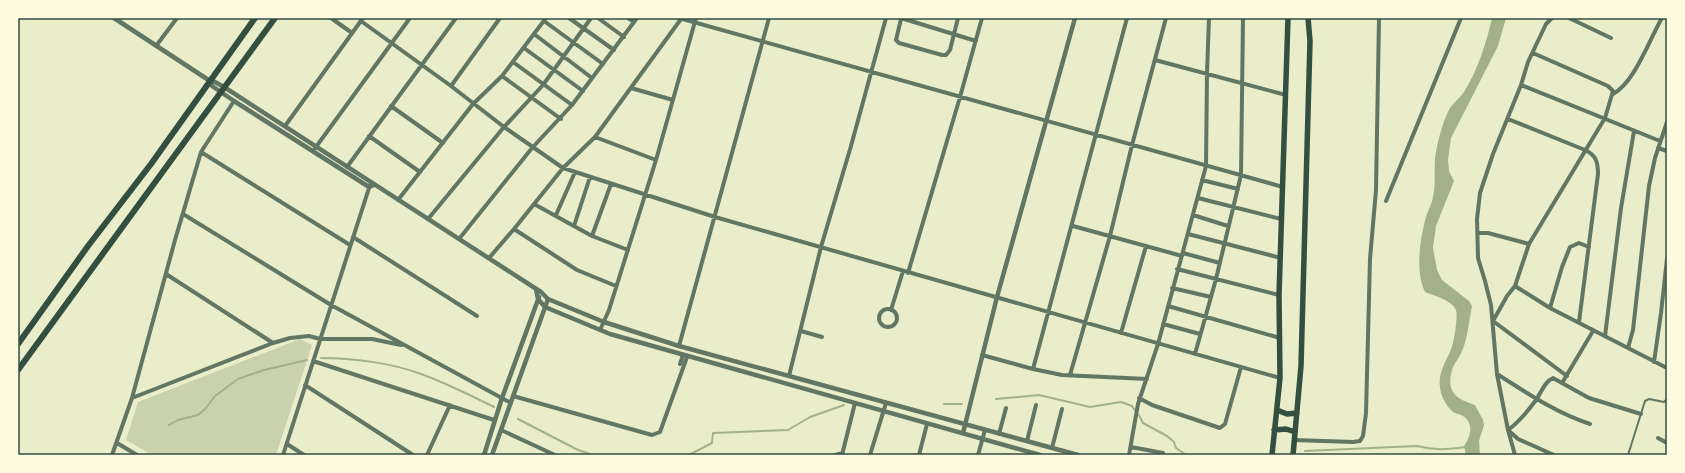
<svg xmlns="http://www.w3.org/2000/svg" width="1685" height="473" viewBox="0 0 1685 473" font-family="'DM Sans',sans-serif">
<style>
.green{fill:#cad2ad}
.water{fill:#a3b18a}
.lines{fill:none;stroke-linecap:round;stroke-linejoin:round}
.stream{stroke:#a3b18a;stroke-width:2}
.service{stroke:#617663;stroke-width:2}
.minor{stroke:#617663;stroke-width:4}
.tertiary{stroke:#617663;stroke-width:4.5}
.secondary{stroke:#344e41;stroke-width:5.5}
.primary{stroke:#344e41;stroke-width:6}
.neatline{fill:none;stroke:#344e41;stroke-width:1.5}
</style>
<rect width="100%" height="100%" fill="#e9edc9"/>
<!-- green -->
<path class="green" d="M300 339 312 345 276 455H152L126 440 138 402Z"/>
<!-- water -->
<path class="water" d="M1492 18H1506L1498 46 1451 138 1448 160 1449 171 1454 181 1436 226 1433 248 1437 270 1442 280 1469 301 1472 306C1469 320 1468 338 1462 351 1460 357 1454 363 1452 370 1446 392 1456 399 1475 405L1483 420 1484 425 1479 441 1480 455H1466L1464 446C1470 437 1475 424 1463 416 1460 414 1455 414 1452 411 1446 406 1440 394 1440 387 1438 375 1445 362 1450 352 1454 344 1458 317 1456 310 1452 300 1434 296 1425 292 1415 271 1420 239 1426 217 1428 210 1432 204 1433 197 1436 184 1434 173 1435 160 1436 147 1443 120 1450 108 1454 102 1460 98 1464 92 1477 72 1487 41 1492 18Z"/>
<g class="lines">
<!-- stream -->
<path class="stream" d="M321 358C353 358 392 363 421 374 446 383 470 395 494 407
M996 399 1039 395 1090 407 1121 402 1132 406 1140 417 1143 423 1167 436 1174 442 1176 448 1186 455
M944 404H962
M518 419 578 450 593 455
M169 425 178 420 198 415 205 409 215 396 238 379 264 370 307 360
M1305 451 1417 446C1436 451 1448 449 1467 447
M689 455 712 443 713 433 788 430 810 417 844 405"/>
<!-- service -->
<path class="service" d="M1628 455 1645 401 1649 399 1664 402 1666 400"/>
<!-- minor -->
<path class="minor" d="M331 18 352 33
M569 18 614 50
M598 18 624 37
M628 18 634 22
M679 18 1283 187
M901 18 976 41
M1569 18 1611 38
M901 19 896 40 899 43 942 55H946L950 50 958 18
M361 21 451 86 504 127 563 168 715 217 1280 378
M544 21 603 64
M534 34 592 78
M156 46 177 18
M524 48 583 91
M1533 53 1608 86 1613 91 1605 118 1529 244 1515 286 1507 296 1493 321 1567 376
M1155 60 1286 95
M513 62 572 105
M502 76 561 119
M1521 85 1660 141
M451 86 500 18
M631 88 673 100
M1613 94C1635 82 1649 40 1662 18
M391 106 443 143
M1508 119 1585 150C1596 155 1598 162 1598 174L1579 322
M285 126 363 18
M369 136 420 172
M595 137 656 160
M1658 148 1667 151
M313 151 410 18
M201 152 350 245
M347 167 456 18
M1202 180 1238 189
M1198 198 1281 219
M398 200 473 104 502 76 546 18
M1386 201 1461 18
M534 204 592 236 628 250
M183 214 331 305 511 403
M556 215 575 172
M1193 215 1228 226
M428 219 504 127 543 85 591 18
M574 226 590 177
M1073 226 1182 256
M514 229 577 270 616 286
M1477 233H1488L1529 244
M1188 234 1281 258
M592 236 611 184
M353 237 477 316
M459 239 532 148 572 105 637 18
M1183 253 1220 263
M489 258 514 229 563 168 595 137 681 19
M1177 269 1279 295
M908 273 960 97 982 18
M166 274 273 343
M1515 286 1550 308 1667 368
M1172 288 1211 297
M1168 306 1280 338
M1550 308 1562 267 1570 247 1579 243 1589 247
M879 318a9 9 0 1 1 18 0a9 9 0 1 1-18 0Z
M891 310 903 271
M1163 324 1200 334
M600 330 609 310 656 160 696 18
M801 331 822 337
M1121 333 1146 246
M1605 336 1621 208 1634 131
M679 346 769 18
M1628 348 1633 330 1649 186 1655 158 1667 122
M1195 354 1216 279 1241 175 1243 18
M982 355 1033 369 1062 375 1147 379
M313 361 494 420
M1654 362 1661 313 1667 259
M680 364 683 355
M1033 369 1127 18
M1497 374C1527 393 1556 413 1590 424
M1070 375 1110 236 1132 145 1166 18
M789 376 821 247 851 146 886 18
M1562 383 1593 331
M305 385 413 455
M513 396 652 435 660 432 687 357
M132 398 273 343 290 338 309 336 320 339H372L401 345
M1139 398 1152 405 1220 428 1225 424 1241 367
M501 430 555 455
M1508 430C1519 422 1528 411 1536 400 1541 393 1545 381 1553 378L1589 398 1641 414
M1508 430 1518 439 1554 455
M999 434 1006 408
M1658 438 1667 443
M1294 440 1353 442 1360 441 1363 436 1366 413 1370 259 1376 190 1379 18
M1027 441 1036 405
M117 443 137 455
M287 444 304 455
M1131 447 1163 453
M1052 448 1062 409
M112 455 132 398 175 240 201 152 234 101
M283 455 370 185
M427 455 450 405
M835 455 843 453
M842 455 855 403
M870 455 886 403
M919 455 927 424
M978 455 985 430
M1129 455 1138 404 1158 344 1206 166 1207 73 1209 18
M1515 455 1508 430 1497 374 1491 305 1485 281 1478 258 1477 219 1480 193 1493 154 1521 85 1528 62 1546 24 1552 18"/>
<!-- tertiary -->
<path class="tertiary" d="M114 18 210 81 215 82 224 87 541 292 548 299 604 322 679 346 1078 455
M210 81 212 86 234 101 369 187 374 185
M536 289 538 299 545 307 610 334 1040 455
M963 433 997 297 1075 18
M484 455 502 398 539 297
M492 455 548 299"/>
<!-- secondary -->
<path class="secondary" d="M1277 410 1287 414 1297 413
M1274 430 1286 429 1295 432
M1272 455 1280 378 1279 295 1288 18
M1293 455 1301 366 1310 41 1308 18"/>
<!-- primary -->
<path class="primary" d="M18 344 88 246 151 164 255 18
M18 370 275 18"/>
</g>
<!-- border -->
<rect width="1685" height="473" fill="none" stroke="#fefae0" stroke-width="38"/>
<rect x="19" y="19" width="1647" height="435" class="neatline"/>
</svg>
